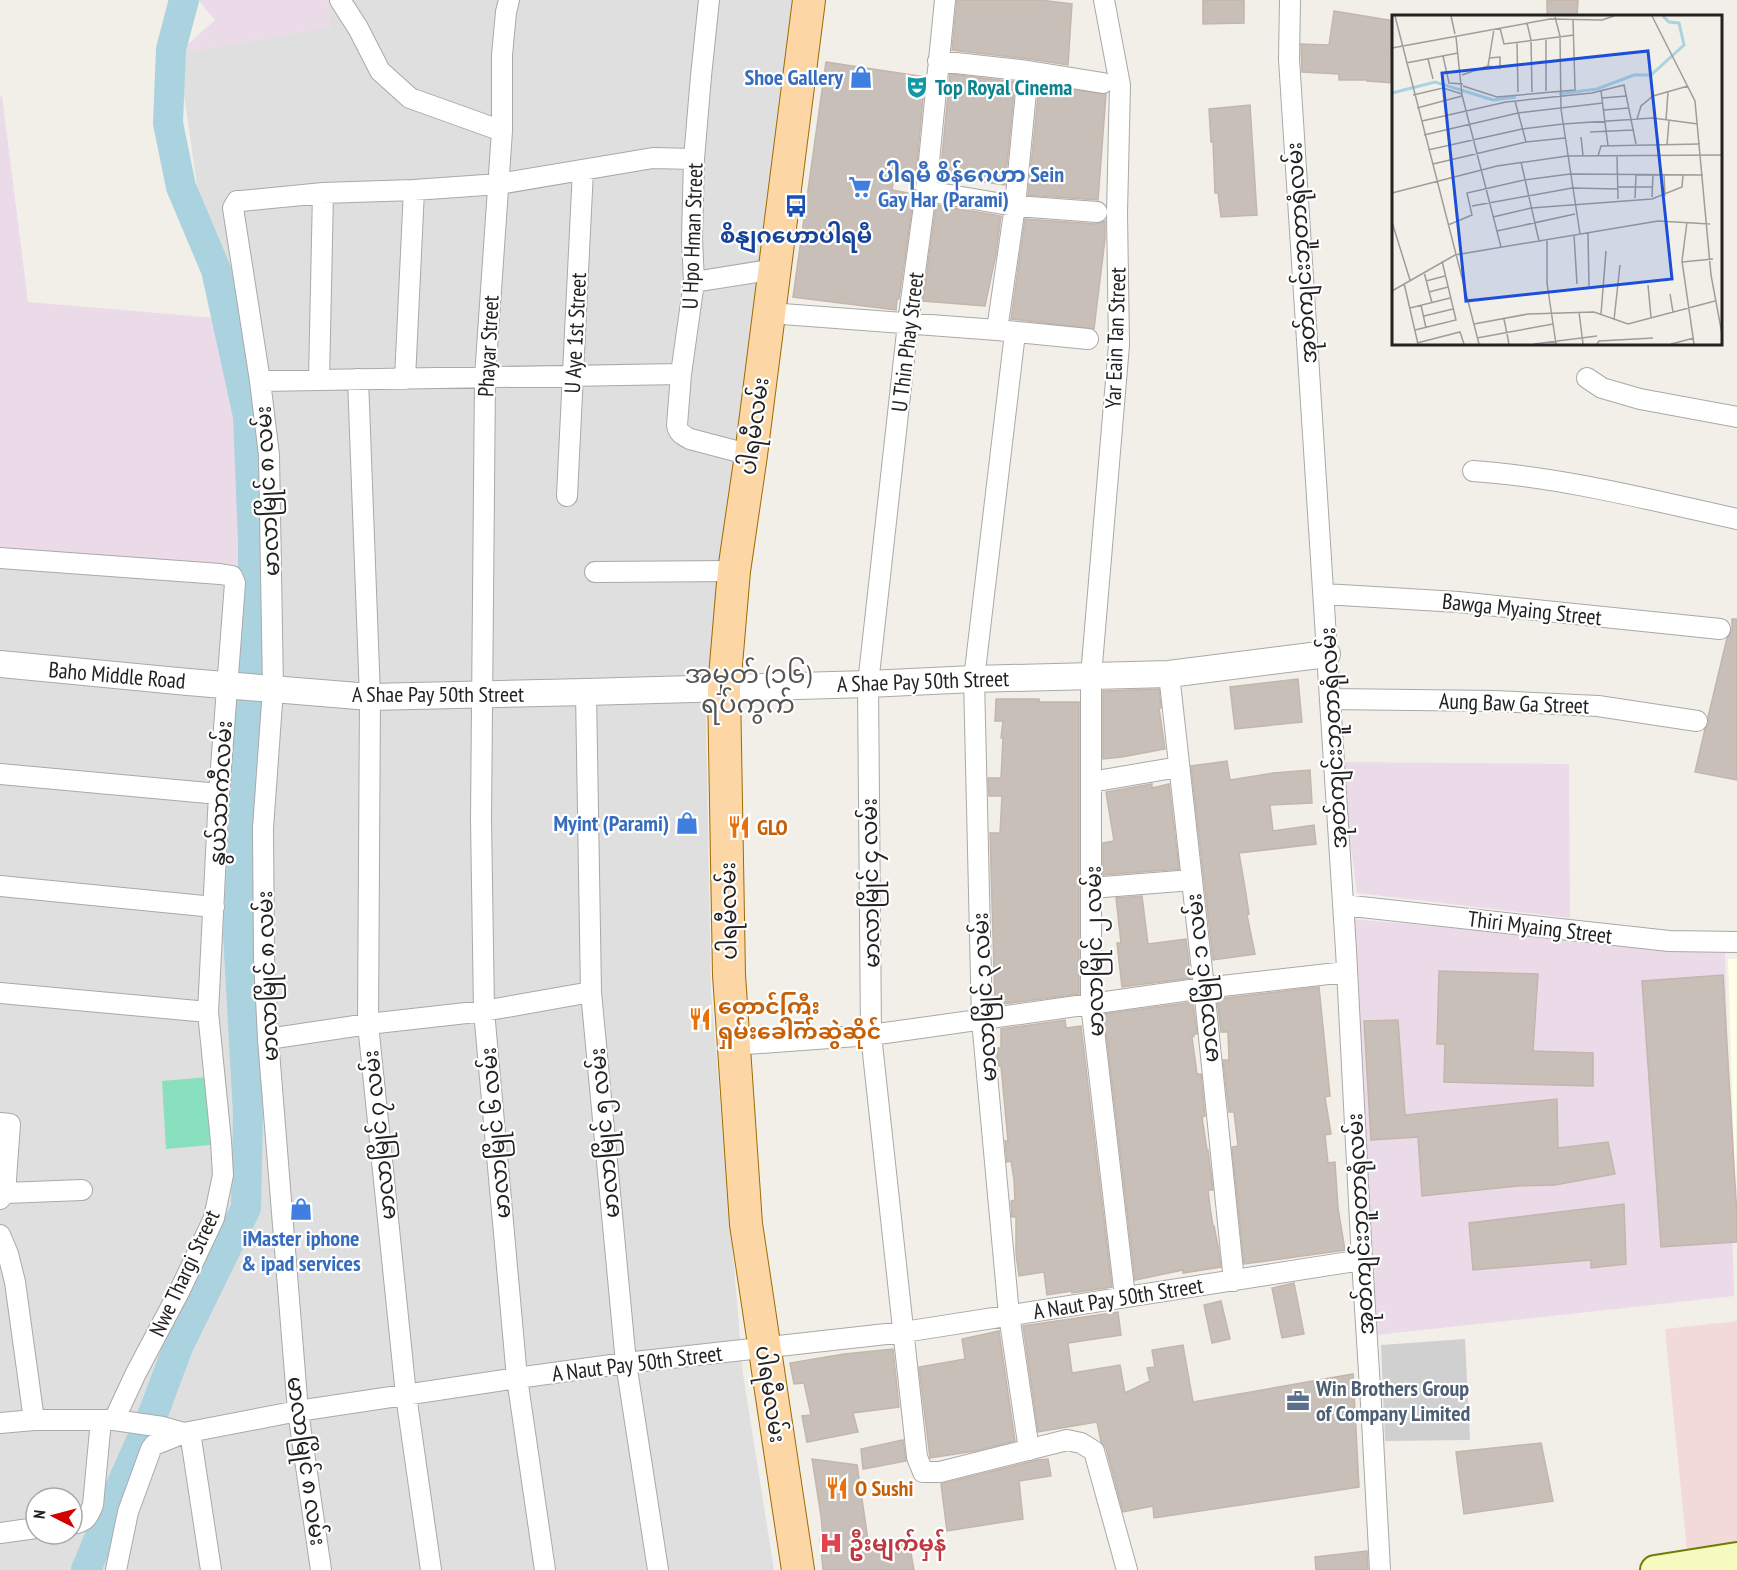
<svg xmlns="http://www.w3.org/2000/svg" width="1737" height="1570" viewBox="0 0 1737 1570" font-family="'PT Sans Narrow','Noto Sans Myanmar',sans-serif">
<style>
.residential{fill:#e0dfdf;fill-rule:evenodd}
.commercial{fill:#f2dad9}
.industrial{fill:#ebdbe8}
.education{fill:#ffffe5}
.religious{fill:#d0d0d0}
.pitch{fill:#88e0be}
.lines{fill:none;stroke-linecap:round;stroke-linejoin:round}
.river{stroke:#aad3df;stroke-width:30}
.building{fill:#c7bfb8;stroke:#c4b6ab;stroke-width:1.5}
.minor-casing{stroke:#a9a9a9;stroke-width:22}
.tertiary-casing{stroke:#a9a9a9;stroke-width:28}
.secondary-casing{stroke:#707d05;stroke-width:32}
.primary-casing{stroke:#a06b00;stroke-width:34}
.minor{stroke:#fff;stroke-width:20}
.tertiary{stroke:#fff;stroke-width:26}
.secondary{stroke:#f7fabf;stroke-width:28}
.primary{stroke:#fcd6a4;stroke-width:32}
.labels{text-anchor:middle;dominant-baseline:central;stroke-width:4.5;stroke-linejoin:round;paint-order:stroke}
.shop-label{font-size:22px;font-weight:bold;fill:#366cbe;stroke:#fff;text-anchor:end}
.culture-label{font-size:22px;font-weight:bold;fill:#0d838f;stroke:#fff;text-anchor:start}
.transit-label{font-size:22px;font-weight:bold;fill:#164399;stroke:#fff}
.street-label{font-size:22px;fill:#222;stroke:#fff}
.food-label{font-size:22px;font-weight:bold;fill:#c56008;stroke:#fff;text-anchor:start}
.service-label{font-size:22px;font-weight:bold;fill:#4e5e75;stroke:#fff;text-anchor:start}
.health-label{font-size:22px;font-weight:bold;fill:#be3a42;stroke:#fff;text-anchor:start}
.quarter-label{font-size:26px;fill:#555;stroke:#fff}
.inset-river{fill:none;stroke:#aad3df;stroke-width:3}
.inset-road{fill:none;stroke:#9f9d99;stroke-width:1.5}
.view{fill:#1d4ed8;fill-opacity:0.15;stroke:#1d4ed8;stroke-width:3}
.inset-edge{fill:none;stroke:#222;stroke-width:3}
</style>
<rect width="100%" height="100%" fill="#f2efe9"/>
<!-- residential -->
<path class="residential" d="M327 0H794L706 714 711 992 743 1374 774 1570H0V548L245 568 237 413 216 318 178 53 330 27ZM36 1498H72V1534H36Z"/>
<!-- commercial -->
<path class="commercial" d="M1737 1321V1544L1687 1551 1665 1329Z"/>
<!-- industrial -->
<path class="industrial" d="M198 0H327L331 27 178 53 215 20Z
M2 96 28 302 216 318 237 413 245 568 0 548V97Z
M1340 762 1569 764 1570 918 1357 893Z
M1351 919 1725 951 1734 1296 1376 1335Z"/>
<!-- education -->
<path class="education" d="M1728 959H1737L1736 1212Z"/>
<!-- religious -->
<path class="religious" d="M1465 1339 1470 1440 1385 1441 1381 1345Z"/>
<!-- pitch -->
<path class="pitch" d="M208 1077 210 1145 166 1149 162 1081Z"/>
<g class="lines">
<!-- river -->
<path class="river" d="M86 1570 123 1481 153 1414 178 1347 246 1208 248 1114 238 934 253 643V542L248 416 216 270 181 187 168 123 171 49 184 0"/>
</g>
<!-- building -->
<path class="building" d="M957 0H1040L1072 4 1068 65 1029 59 952 50Z
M1203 0H1244V23L1203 24Z
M1547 0H1578L1577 16H1547Z
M1334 11 1394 21 1391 55 1394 56V83L1367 81V80H1339V74L1302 72 1301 44 1329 45Z
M826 62 925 77 916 173 895 170 892 190 914 194 899 299H897L896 310 793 297Z
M950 74 1015 82 1005 185 940 176Z
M1039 85 1106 94 1098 200 1028 195Z
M1250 105 1257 215 1221 217 1218 193H1215L1213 142H1211L1209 109Z
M936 205 1001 216 996 254 985 306 923 301Z
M1025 219 1096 224 1105 221V239L1094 329 1011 319Z
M1732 619H1737V780L1695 772 1705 729 1709 723 1708 717 1727 638 1732 631Z
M1298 679 1302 722 1235 729 1230 687Z
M1159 689 1161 708H1159L1165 749 1122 757 1103 759V691Z
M996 699H1039V702H1079V994L995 1005 990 833H1000L1002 796H989L988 778H1001L1003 738H1001L1003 721H995Z
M1227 761 1230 780 1273 773 1310 770 1312 803 1270 805 1273 831 1314 825 1316 844 1239 853 1246 894 1249 914 1247 915 1255 954 1213 960 1191 766Z
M1152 784V788L1169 784 1179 869 1103 875V843L1114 841 1106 792Z
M1142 896 1148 944 1186 939 1191 978 1122 987 1117 943H1121L1116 898Z
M1439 971 1538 974 1533 1051 1593 1053V1086L1444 1082 1445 1044H1437Z
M1723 975 1737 1217V1242L1661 1247 1642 981Z
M1319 987 1330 1096 1325 1097 1331 1134 1325 1135 1328 1163 1335 1162 1338 1208 1345 1250 1244 1264 1232 1147 1238 1146 1234 1112H1229L1223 1060H1229L1228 1032H1221L1217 999Z
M1193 1002 1197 1034H1194V1036L1192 1037 1197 1074H1201L1205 1116 1202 1117 1207 1150H1208L1213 1190H1208L1210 1207 1213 1226H1214L1218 1246 1221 1267 1183 1273V1270L1135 1280 1104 1014Z
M1065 1020 1066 1028 1081 1026 1112 1287 1072 1293V1291L1047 1295 1044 1272 1019 1276 1016 1254V1217H1012L1011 1201 1015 1200 1014 1180 1011 1161 1007 1162 1005 1141H1008L1001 1066H998L997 1048H1001V1029Z
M1398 1020 1405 1115 1557 1099 1558 1148 1608 1142 1615 1174 1555 1185 1518 1186 1422 1196 1418 1137 1371 1140 1364 1021Z
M1624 1204 1626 1264 1591 1268V1260L1473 1270 1469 1223Z
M1294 1283 1304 1334 1282 1338 1272 1288Z
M1221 1301 1230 1339 1212 1343 1204 1305Z
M1118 1312 1121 1335 1068 1343 1072 1373 1120 1365 1125 1393 1150 1381 1147 1368 1155 1367 1152 1350 1183 1345 1193 1402 1353 1374 1359 1487 1154 1518 1153 1506 1123 1512 1106 1448 1101 1442 1097 1422 1038 1432 1023 1326Z
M999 1331 1015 1441 975 1451 930 1458 919 1367 965 1359 962 1339Z
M893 1349 899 1407 853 1413 858 1432 807 1442 802 1416 811 1415 804 1383 794 1384 790 1363 844 1354Z
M903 1440 906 1461 863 1469 861 1449Z
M1541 1443 1553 1501 1464 1514 1456 1452Z
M812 1459 857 1465 869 1547 909 1542 914 1570H823L820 1538H823L821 1516Z
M1048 1459 1051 1476 1019 1481 1023 1519 947 1531 941 1484 1037 1460Z
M1367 1551 1368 1570H1316L1315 1557Z"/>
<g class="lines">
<!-- minor casing -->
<g class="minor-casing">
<path id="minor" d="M340 0 358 28 380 71 410 98 502 131
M509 0 506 12 502 55V131L485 377 481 819 484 1011 517 1378 545 1570
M709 0 701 76 694 159 692 239 694 282 681 374 677 425C678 433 683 435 690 439L751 455
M945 0 926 191 908 323 868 684 871 1035 917 1457 923 1472H940L1067 1440 1081 1443 1094 1451 1127 1570
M1104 0 1120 85 1117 213 1119 345 1091 676V1004L1125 1297
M1290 0 1289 59 1346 950 1362 1260 1372 1420 1380 1570
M938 61 1028 71 1103 83
M926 191 1015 206 1097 212
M694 282 775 269
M769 313 997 330 1088 339
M997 330 1015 206 1028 71
M1015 333 974 679 982 1020 1009 1315 1029 1450
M1587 378 1602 388 1640 399 1737 417
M358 379 370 697 368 1024 406 1395 431 1570
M405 379 414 190
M319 380 323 193
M260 381 681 374
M1473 471C1561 477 1651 500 1737 519
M567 496 583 170
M0 558 220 574 232 576 235 583 219 794 208 1012 221 1141 223 1175 214 1218 180 1290 136 1373 114 1420
M595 572 734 571
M1324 594 1458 602 1720 629
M1169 674 1204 988 1234 1281
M586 692 591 992 626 1363 658 1570
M1330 699 1495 701 1598 706 1697 721
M0 774 219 794
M1091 782 1179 767
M0 886 214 907
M1091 888 1192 880
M1343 905 1669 941 1737 942
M0 993 208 1012
M268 1039 368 1024 484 1011 591 992
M733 1045 871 1035 1204 988 1346 972
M0 1123 10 1124 5 1193 0 1199
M5 1193 82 1190
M0 1235 8 1254 15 1282 34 1420
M0 1423 34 1420H114L163 1427 184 1433 298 1411 517 1378 626 1363 904 1332 1362 1260
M190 1432 211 1570
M72 1524C86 1522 88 1517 93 1505L101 1420
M0 1533 36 1528
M116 1570 128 1512 151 1449 154 1445 184 1433
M321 1570 298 1411 268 1039 264 958 263 828 273 689 269 455 260 381 233 208 237 201H241L323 193 414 190 499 184 653 158 694 159"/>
</g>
<!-- tertiary casing -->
<g class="tertiary-casing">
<path id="tertiary" d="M0 664 188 682 370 697 586 692 868 684 974 679 1169 674 1327 654"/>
</g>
<!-- secondary casing -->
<g class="secondary-casing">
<path id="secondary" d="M1655 1570 1737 1557"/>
</g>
<!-- primary casing -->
<g class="primary-casing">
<path id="primary" d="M798 1570 746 1224 729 975 724 688 734 571 751 455 809 0"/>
</g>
<!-- minor -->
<use href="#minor" class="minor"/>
<!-- tertiary -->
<use href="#tertiary" class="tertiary"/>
<!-- secondary -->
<use href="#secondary" class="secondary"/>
<!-- primary -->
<use href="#primary" class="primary"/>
</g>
<!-- icons -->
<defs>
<g id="shop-bare" transform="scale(1.8)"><path d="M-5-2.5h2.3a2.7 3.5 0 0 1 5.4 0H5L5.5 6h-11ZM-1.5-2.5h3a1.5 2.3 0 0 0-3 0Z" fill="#3f7fe0" stroke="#fff" stroke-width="2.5" paint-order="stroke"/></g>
<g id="theatre-bare" transform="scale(1.8)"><path d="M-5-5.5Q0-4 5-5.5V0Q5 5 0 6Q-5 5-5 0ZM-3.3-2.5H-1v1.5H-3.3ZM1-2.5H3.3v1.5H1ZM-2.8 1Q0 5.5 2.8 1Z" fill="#0f9aa8" stroke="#fff" stroke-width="2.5" paint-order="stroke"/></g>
<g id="supermarket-bare" transform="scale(1.8)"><path d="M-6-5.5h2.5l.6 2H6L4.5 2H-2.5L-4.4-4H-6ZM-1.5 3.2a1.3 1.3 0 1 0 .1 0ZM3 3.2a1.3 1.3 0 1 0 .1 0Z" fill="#3f7fe0" stroke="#fff" stroke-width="2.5" paint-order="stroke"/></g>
<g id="bus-bare" transform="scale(1.8)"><path d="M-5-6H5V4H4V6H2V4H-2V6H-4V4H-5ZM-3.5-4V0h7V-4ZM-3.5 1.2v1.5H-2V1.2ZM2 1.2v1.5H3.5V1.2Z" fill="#1a4fb4" stroke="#fff" stroke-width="2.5" paint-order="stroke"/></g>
<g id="restaurant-bare" transform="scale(1.8)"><path d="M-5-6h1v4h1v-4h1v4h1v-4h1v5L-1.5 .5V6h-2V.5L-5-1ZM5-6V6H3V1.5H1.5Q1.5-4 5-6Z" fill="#e8710a" stroke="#fff" stroke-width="2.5" paint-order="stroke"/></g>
<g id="office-bare" transform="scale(1.8)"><path d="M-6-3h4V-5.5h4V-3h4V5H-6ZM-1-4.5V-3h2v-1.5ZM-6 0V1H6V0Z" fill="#5c6f8a" stroke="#fff" stroke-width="2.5" paint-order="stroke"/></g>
<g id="hospital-bare" transform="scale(1.8)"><path d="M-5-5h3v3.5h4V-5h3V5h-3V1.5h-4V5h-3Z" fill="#e0444e" stroke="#fff" stroke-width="2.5" paint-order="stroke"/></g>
</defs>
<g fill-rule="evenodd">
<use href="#shop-bare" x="861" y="77"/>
<use href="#theatre-bare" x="917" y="87"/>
<use href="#supermarket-bare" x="860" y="187"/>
<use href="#bus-bare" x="796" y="206"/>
<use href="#shop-bare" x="687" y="823"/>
<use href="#restaurant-bare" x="739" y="827"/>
<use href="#restaurant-bare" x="700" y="1019"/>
<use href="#shop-bare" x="301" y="1209"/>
<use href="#office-bare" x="1298" y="1401"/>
<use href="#restaurant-bare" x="837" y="1488"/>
<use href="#hospital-bare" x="831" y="1543"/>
</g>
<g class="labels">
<!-- shop labels -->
<g class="shop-label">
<text x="843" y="77">Shoe Gallery</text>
<text x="878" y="174" text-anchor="start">ပါရမီ စိန်ဂေဟာ Sein<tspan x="878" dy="25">Gay Har (Parami)</tspan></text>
<text x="669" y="823">Myint (Parami)</text>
<text x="301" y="1238" text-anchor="middle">iMaster iphone<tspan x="301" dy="25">&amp; ipad services</tspan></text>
</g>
<!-- culture labels -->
<g class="culture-label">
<text x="935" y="87">Top Royal Cinema</text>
</g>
<!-- transit labels -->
<g class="transit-label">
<text x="796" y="235">စိနျဂဟောပါရမီ</text>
</g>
<!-- street labels -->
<g class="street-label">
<text transform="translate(692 236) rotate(-88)">U Hpo Hman Street</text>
<text transform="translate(1301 253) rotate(-94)">အုတ်ကျင်းဘူတာရုံလမ်း</text>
<text transform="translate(575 333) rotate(-87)">U Aye 1st Street</text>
<text transform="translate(1115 338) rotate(-88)">Yar Eain Tan Street</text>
<text transform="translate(907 342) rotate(-83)">U Thin Phay Street</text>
<text transform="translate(488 346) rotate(-87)">Phayar Street</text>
<text transform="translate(754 426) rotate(-82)">ပါရမီလမ်း</text>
<text transform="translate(267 491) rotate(-93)">မာလာမြိုင် ၈ လမ်း</text>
<text transform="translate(1522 609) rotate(6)">Bawga Myaing Street</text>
<text transform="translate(117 675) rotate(5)">Baho Middle Road</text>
<text transform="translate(923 681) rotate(-2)">A Shae Pay 50th Street</text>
<text x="438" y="694">A Shae Pay 50th Street</text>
<text transform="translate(1514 703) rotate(2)">Aung Baw Ga Street</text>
<text transform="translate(1333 738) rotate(-93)">အုတ်ကျင်းဘူတာရုံလမ်း</text>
<text transform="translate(220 793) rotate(-87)">နွယ်သာကီလမ်း</text>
<text transform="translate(870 883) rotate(-91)">မာလာမြိုင် ၄ လမ်း</text>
<text transform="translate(728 911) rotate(-91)">ပါရမီလမ်း</text>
<text transform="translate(1540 927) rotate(7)">Thiri Myaing Street</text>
<text transform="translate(1094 951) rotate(-91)">မာလာမြိုင် ၂ လမ်း</text>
<text transform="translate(267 976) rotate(-92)">မာလာမြိုင် ၈ လမ်း</text>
<text transform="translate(1202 978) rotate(-96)">မာလာမြိုင် ၁ လမ်း</text>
<text transform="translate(984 997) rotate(-93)">မာလာမြိုင် ၃ လမ်း</text>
<text transform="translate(495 1133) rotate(-95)">မာလာမြိုင် ၆ လမ်း</text>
<text transform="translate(604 1133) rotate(-95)">မာလာမြိုင် ၅ လမ်း</text>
<text transform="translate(379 1135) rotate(-96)">မာလာမြိုင် ၇ လမ်း</text>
<text transform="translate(1360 1224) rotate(-93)">အုတ်ကျင်းဘူတာရုံလမ်း</text>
<text transform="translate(184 1273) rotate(-65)">Nwe Thargi Street</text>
<text transform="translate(1118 1298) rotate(-9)">A Naut Pay 50th Street</text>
<text transform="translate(637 1363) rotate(-7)">A Naut Pay 50th Street</text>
<text transform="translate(771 1394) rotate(81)">ပါရမီလမ်း</text>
<text transform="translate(307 1461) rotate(82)">မာလာမြိုင် ၈ လမ်း</text>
</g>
<!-- food labels -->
<g class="food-label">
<text x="757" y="827">GLO</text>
<text x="718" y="1006">တောင်ကြီး<tspan x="718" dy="25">ရှမ်းခေါက်ဆွဲဆိုင်</tspan></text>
<text x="855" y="1488">O Sushi</text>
</g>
<!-- service labels -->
<g class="service-label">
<text x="1316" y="1388">Win Brothers Group<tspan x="1316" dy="25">of Company Limited</tspan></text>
</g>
<!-- health labels -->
<g class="health-label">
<text x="849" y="1543">ဦးမျက်မှန်</text>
</g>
<!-- quarter labels -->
<g class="quarter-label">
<text x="748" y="673">အမှတ် (၁၆)<tspan x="748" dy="30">ရပ်ကွက်</tspan></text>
</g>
</g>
<!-- overview -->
<g transform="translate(1392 15)">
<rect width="330" height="330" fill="#f2efe9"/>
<path class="inset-river" d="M0 78 43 67 101 85 124 82M167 79 205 74 242 60H259L292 30 287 8 277 7 271 1"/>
<path class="inset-road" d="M3 1 87 329M59 1 63 19M260 1 303 86 319 260 330 319M163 2 168 21 169 94 188 219M135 8 139 25 140 77M108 13 112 29 182 20M64 22 70 80 109 232M154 23V76M125 27 126 77M0 33 158 4 210 5 222 1M51 41 57 68 71 69M36 44 41 64M14 48 66 38M96 51 102 14M96 51 108 53V42L97 43M70 60 96 51M71 71 105 82 183 75 181 4M209 76 216 131M21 80 51 73 70 79M210 83 235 81M123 86 134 127M25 93 70 81M212 95 237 93M245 104 249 91 261 81 296 71M274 105 276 77M30 106 114 87 200 78 232 70 244 129M198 117 241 115M32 120 126 98 211 88M189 122 191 140M275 130 277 106M36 135 130 114 171 109 261 103 306 109M206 141 209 131 308 129M225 141 226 184M129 147 147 226M41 149 134 127 173 123M272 160 273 181M226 172H261M0 178 105 151 175 141 330 140M260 182 261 160M243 183 244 160M80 191 180 173 226 174M101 202 139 193 260 184 290 172 291 160M0 207 18 265M295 207 290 246 302 329M56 210 80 200 75 178 132 165 178 159 311 160M105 216 183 199M196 218 197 271M182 220 185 269M155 225V268L164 329M290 247 321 244M32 257 40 288M34 266 53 261M12 268 26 329M256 270 259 302M0 276 63 240 266 206 318 209M37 277 56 272M278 279 281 297M29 290 34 313M18 293 58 283M187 297 191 329M209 299 214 236M32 301 61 294M112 304 117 329M222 305 228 250M82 309 136 299 202 297 236 309 323 286M23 315 64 305 50 246M85 323 161 309M25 328 68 317 72 329M142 329 205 321M205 329 207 326 261 323M279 329 302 323"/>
<path class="view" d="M256 36 280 264 74 286 50 58Z"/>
<rect width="330" height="330" class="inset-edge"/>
</g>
<!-- north arrow -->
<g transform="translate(54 1516) rotate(276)"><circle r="28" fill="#ffffff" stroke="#a7a7a7" stroke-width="1.5"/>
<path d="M0-4.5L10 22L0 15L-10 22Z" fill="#d40000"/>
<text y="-9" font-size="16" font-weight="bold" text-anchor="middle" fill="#222222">N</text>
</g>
</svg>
